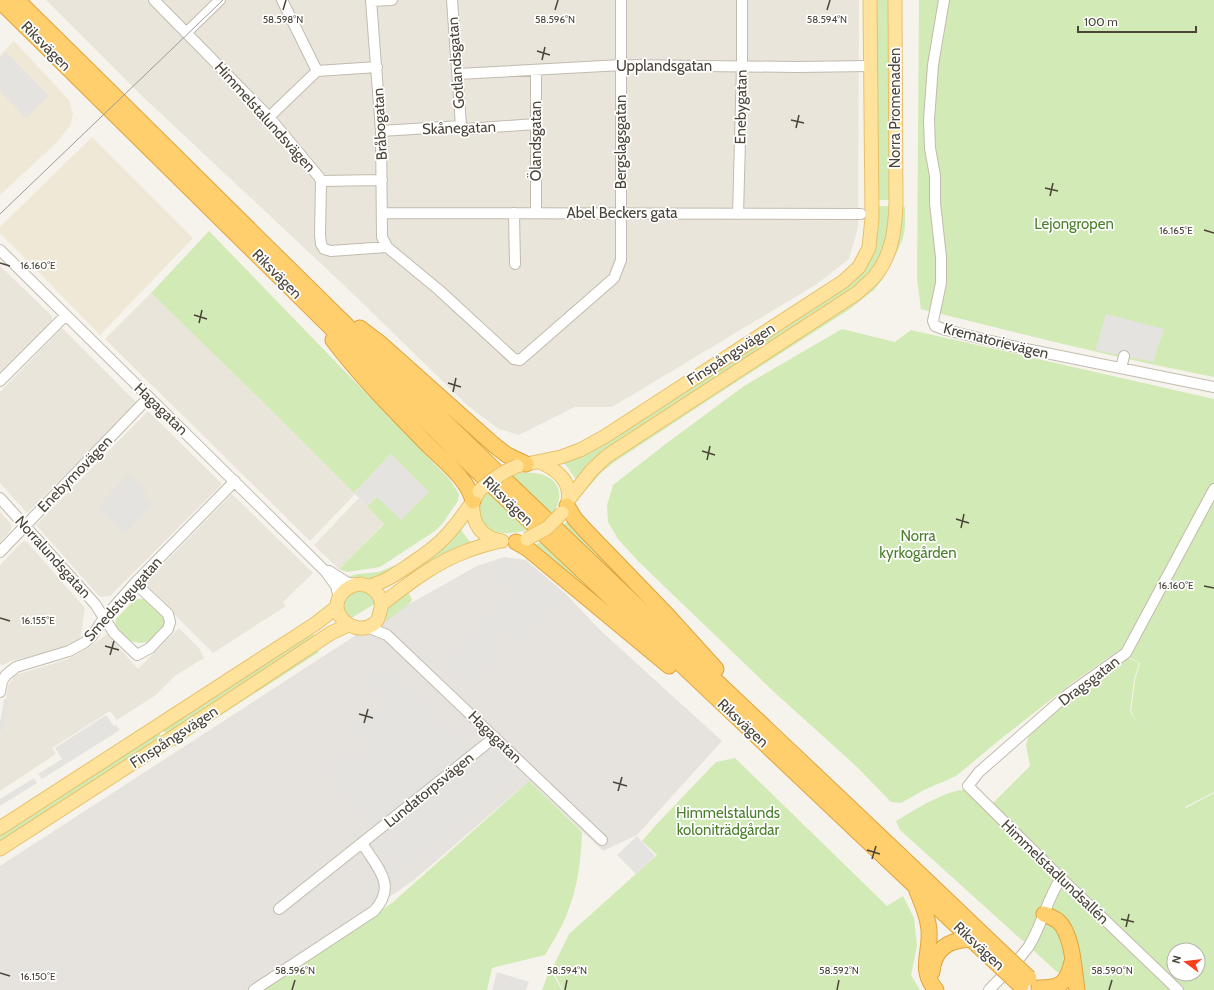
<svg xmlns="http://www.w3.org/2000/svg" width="1214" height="990" viewBox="0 0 1214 990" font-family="Cabin,sans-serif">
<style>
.residential{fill:#eae5da}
.industrial{fill:#e6e2dd}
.education{fill:#efe8d6}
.green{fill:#d2eab5;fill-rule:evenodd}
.parking{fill:#e5e3e0}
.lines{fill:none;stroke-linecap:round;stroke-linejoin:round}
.minor-casing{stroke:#c2bbae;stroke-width:12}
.major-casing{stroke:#e6c16a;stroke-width:15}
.highway-casing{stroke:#e0a43c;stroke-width:17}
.minor{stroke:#fff;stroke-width:10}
.major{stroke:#ffe39c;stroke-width:13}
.highway{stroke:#ffcf6e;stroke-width:15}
.tram{stroke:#9a9a9a;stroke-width:1}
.major-bridge-casing{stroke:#e6c16a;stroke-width:15;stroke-linecap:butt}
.highway-bridge-casing{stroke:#e0a43c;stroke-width:17;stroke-linecap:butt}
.major-bridge{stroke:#ffe39c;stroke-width:13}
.highway-bridge{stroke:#ffcf6e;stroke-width:15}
.ticks{fill:none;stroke:#4b4439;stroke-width:1.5}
.labels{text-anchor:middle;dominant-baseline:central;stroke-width:3.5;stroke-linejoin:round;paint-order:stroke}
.street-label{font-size:15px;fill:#4b4439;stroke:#fff}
.park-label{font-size:15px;fill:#4a7f2a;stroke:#fff}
.ticks-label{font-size:10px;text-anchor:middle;fill:#4b4439;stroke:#fff;stroke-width:3.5;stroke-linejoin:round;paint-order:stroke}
</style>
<rect width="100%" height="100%" fill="#f6f3ec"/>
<!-- residential -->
<path class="residential" d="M46 0H859L858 227 849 259 817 284 612 407H575L519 435 499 429 468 406 346 287 142 96Z
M0 266 52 316V321L0 372Z
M151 293 265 404 355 494 310 541 105 339Z
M62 328 137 403 27 513 0 483V392Z
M148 411 222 484 110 596 102 597 99 596 36 525Z
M232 494 313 573 283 602 286 606 213 653 144 584Z
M359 498 384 523 339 569 314 545Z
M0 512 11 524V530L0 542Z
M26 541 85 608 80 640 68 648 23 658 11 661 3 665 0 664V565L22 542Z
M179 628 199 648 204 658 176 675 156 695 117 720 110 711 52 748 56 754 0 791V735L4 728 9 700 6 699 8 685 15 675 68 659 87 649 107 634 138 669Z"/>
<!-- industrial -->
<path class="industrial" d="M504 557 526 560 567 595 601 631 722 741 637 835 603 851 529 781 414 880 361 917 247 990H0V866L370 626 477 566Z"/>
<!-- education -->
<path class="education" d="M14 41 69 100 73 114 71 124 58 141 0 195V55Z
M92 137 193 238 100 335 0 233V227Z"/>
<!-- green -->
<path class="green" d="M875 0H889L890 200H877Z
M919 0H1214V377C1115 358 1018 333 921 309L917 279Z
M876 206H889L890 224 882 256 867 278 577 481 563 461 852 281Z
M901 206 905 207V227L903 238 897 252 882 280 874 290 850 309 710 399 613 463 601 473 585 491 583 489 602 468 616 457 871 288Z
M209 231 450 480 459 494 458 501 443 523 435 531 380 567 347 572 339 569 384 524 367 506 377 497 391 454 354 493 265 404 151 293Z
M842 329 895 342 911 330 1214 399V792L1185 807 1186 808 1214 793V990H1077L900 830 896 821C909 813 955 784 969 791 976 795 982 803 988 808L1030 766 1026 745 1030 732 1071 697 1118 666 1126 657 1139 663 1134 680 1130 711 1138 724 1131 711 1135 680 1140 663 1121 653 1119 650 1072 683 1002 738 956 776 924 790 901 803 891 802 856 766 774 692 640 563 618 539 608 522 607 505 613 485 667 443 744 386ZM1174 950H1198V974H1174Z
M521 473C527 473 534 472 540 474 564 480 564 502 549 518L507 478Z
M489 489 530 529C522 531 514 534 505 533 478 531 472 509 489 489Z
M569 520 707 665 560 528Z
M458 526 471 543 410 579V569Z
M543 541 692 681 532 546Z
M395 565 398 569 376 580 352 579 347 577 357 574 379 572Z
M363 590 372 595 376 603 350 619C341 611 341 597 353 592 356 590 360 591 363 590Z
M408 592 412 599 411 602 387 621C384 605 396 600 408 592Z
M135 599H148L164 615 165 623 162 631 149 642 139 643 131 641 115 626 116 619Z
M314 630 312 642 167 736 162 729Z
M315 647 319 652 198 730 175 747 173 743Z
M158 731 163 739 0 844V833Z
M735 758 887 906 903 896 914 918 917 946 911 975 920 990H563L552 969 569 934 657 855 642 841 655 826 716 762Z
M529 781 582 832C581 859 578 886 568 911 563 926 553 941 545 955L492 968 487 990H264L392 903Z
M550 969 562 990H542Z"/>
<!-- parking -->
<path class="parking" d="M6 52 49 96 26 118 0 91V58Z
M1106 314 1164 329 1153 362 1095 350Z
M391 454 429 492 401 520 377 497 367 506 354 493Z
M128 474 147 491 143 496 152 505 126 534 97 507Z
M502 558 526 580 533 572 559 597 520 639 512 632 508 636 500 629 489 641 499 651 467 685 458 677 455 679 444 668 521 586 519 585 515 589 493 568Z
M384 667 434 713 429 718 440 730 446 725 469 749 373 827 355 799 351 802 327 765 348 754 353 762 372 749 357 725 396 699 392 695 387 700 370 680Z
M4 699 9 700 7 715 4 728 0 735V721L2 713Z
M106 715 114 726 116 725 120 730 42 779 38 774 62 759 55 748Z
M492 744 517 774 393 875 372 845Z
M34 778 37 783 0 806V799Z
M637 836 655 856 636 874 617 855Z
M497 972 529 982 526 990H492Z"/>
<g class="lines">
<!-- minor casing -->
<g class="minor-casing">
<path id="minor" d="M154 0 269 117 319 177 321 181 320 235 321 244 324 249 331 251 387 247
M282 0 317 71
M371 0 381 131 382 237 387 247 439 290 514 359 520 360 614 278 621 260V0
M452 0 461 126
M944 0 933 65 929 120 930 148 935 176V203L941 257V283L933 321 935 326 946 330 1012 346 1214 387
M371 1 392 0
M186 33 220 0
M536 70V212
M458 74 622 65 796 67 870 66
M269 117 317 71 377 67
M381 131 461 126 466 129 536 124
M321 181 382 180
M383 213 861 214
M514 213 515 264
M738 214 742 66V0
M0 250 326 572 336 586 339 598
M1121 368 1124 356
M0 381 66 315
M0 498 95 604 114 633 137 655 150 648 168 629 170 622 168 614 135 583
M0 552 149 397
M329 571 348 583 360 584
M367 627 387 635 602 840
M0 692 2 681 6 675 16 667 69 651 84 643 92 636 104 618 135 583 235 481
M279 909 495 737
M254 990 374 911C398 885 377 868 362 843
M989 990C1002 976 1018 962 1029 946 1042 925 1047 899 1061 878
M1178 990 1061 878 968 786 979 772 1067 695 1126 653 1214 489"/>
</g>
<!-- major casing -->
<g class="major-casing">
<path id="major" d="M540 462C558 470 574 484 567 505
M517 466 561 457 580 450 604 437 844 281 859 267 869 248 872 218 870 0
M569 499 592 470 607 456 857 293C863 287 870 282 875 276 892 255 895 230 896 204L895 0
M473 501C471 521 480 538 502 541
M361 584C375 587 385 597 380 612 379 616 378 621 375 623 363 633 347 627 340 616 331 601 344 585 361 584Z
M369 586C383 583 396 574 408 566 416 560 425 555 433 548 451 534 466 512 478 493
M382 604C408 584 436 562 467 551 477 547 489 544 500 541
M0 828 315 624 337 607
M0 849 201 719 331 633 348 625"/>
</g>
<!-- highway casing -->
<g class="highway-casing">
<path id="highway" d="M17 0C167 147 315 296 466 442 641 612 820 778 996 947
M0 1 458 453 990 957
M360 328 381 344 494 445 507 455 526 464
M333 340C360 376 392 408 423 440 439 457 468 478 473 501
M567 506 575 519 584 529 668 616 716 669
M516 542 528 549 669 666
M917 891C922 903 928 916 929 930 931 954 918 969 936 990
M1044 914C1049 916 1054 918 1058 921 1073 934 1074 971 1077 990
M932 972C934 948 949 940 971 939
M1039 988C1061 988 1067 983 1072 962"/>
</g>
<!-- minor -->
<use href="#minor" class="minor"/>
<!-- major -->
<use href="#major" class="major"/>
<!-- highway -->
<use href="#highway" class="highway"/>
<!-- tram -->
<path class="tram" d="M0 214 223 0"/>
<!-- major-bridge casing -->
<g class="major-bridge-casing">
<path id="major-bridge" d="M479 491C491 480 502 472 517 466
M527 539 547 528 562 513"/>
</g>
<!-- highway-bridge casing -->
<g class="highway-bridge-casing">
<path id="highway-bridge" d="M996 947 1029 978
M990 957 1021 986"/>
</g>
<!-- major-bridge -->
<use href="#major-bridge" class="major-bridge"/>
<!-- highway-bridge -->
<use href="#highway-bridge" class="highway-bridge"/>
</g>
<!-- ticks -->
<path class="ticks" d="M283 10 286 0M555 10 558 0M827 10 830 0M537 51 550 55M542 60 545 47M791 120 804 123M796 128 799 115M1045 188 1058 191M1050 196 1053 183M1204 230 1214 233M0 263 10 266M194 315 207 319M199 323 202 310M448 383 461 387M453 392 456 378M702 451 715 455M707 460 710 446M956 519 969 523M961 528 964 514M1204 586 1214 588M0 618 10 621M105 646 119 650M110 655 114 641M359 714 373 718M364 723 368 709M613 782 627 786M618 791 622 777M867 850 880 854M872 859 876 846M1121 919 1134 922M1126 927 1129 914M0 973 10 976M292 990 295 980M565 990 567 980M837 990 839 980M1109 990 1112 980"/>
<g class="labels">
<!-- street labels -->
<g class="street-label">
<text transform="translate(46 46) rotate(45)">Riksvägen</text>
<text transform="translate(456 63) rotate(-94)">Gotlandsgatan</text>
<text x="664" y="66">Upplandsgatan</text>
<text transform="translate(741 107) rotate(-89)">Enebygatan</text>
<text transform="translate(895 108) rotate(-90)">Norra Promenaden</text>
<text transform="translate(265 117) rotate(48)">Himmelstalundsvägen</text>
<text transform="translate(380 124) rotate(-93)">Bråbogatan</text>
<text transform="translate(459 128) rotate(-2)">Skånegatan</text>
<text transform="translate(536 141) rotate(-90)">Ölandsgatan</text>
<text transform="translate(621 142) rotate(-90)">Bergslagsgatan</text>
<text x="622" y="213">Abel Beckers gata</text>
<text transform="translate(277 274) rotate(45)">Riksvägen</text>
<text transform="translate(996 341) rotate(14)">Krematorievägen</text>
<text transform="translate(731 354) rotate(-33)">Finspångsvägen</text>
<text transform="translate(161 409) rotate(44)">Hagagatan</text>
<text transform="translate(75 474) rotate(-46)">Enebymovägen</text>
<text transform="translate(508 501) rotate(44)">Riksvägen</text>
<text transform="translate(53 557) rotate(48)">Norralundsgatan</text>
<text transform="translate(123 599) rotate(-48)">Smedstugugatan</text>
<text transform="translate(1089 681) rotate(-37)">Dragsgatan</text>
<text transform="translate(743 723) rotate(43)">Riksvägen</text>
<text transform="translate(174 737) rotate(-33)">Finspångsvägen</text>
<text transform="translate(495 737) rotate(44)">Hagagatan</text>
<text transform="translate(429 790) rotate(-39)">Lundatorpsvägen</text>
<text transform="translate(1055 872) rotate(44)">Himmelstadlundsallén</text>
<text transform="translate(979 946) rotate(43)">Riksvägen</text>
</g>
<!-- park labels -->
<g class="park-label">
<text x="1074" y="224">Lejongropen</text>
<text x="918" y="536">Norra<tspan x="918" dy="17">kyrkogården</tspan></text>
<text x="728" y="813">Himmelstalunds<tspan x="728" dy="17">koloniträdgårdar</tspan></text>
</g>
</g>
<g class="ticks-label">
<text x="283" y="23">58.598°N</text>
<text x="555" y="23">58.596°N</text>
<text x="827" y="23">58.594°N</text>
<text x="1176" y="234">16.165°E</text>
<text x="38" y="269">16.160°E</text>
<text x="1176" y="589">16.160°E</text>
<text x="38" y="624">16.155°E</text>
<text x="295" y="974">58.596°N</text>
<text x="567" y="974">58.594°N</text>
<text x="839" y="974">58.592°N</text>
<text x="1112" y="974">58.590°N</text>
<text x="38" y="980">16.150°E</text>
</g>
<!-- north arrow -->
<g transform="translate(1186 962) rotate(285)"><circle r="19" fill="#ffffff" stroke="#b7b4b0"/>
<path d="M0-3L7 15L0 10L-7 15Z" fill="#fc3f1d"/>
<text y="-6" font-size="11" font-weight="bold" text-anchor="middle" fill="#4b4439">N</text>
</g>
<!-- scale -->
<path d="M1078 26v6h118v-6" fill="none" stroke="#4b4439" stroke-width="2"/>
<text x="1084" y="26" font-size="12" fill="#4b4439" stroke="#ffffff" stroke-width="3" paint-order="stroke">100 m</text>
</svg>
